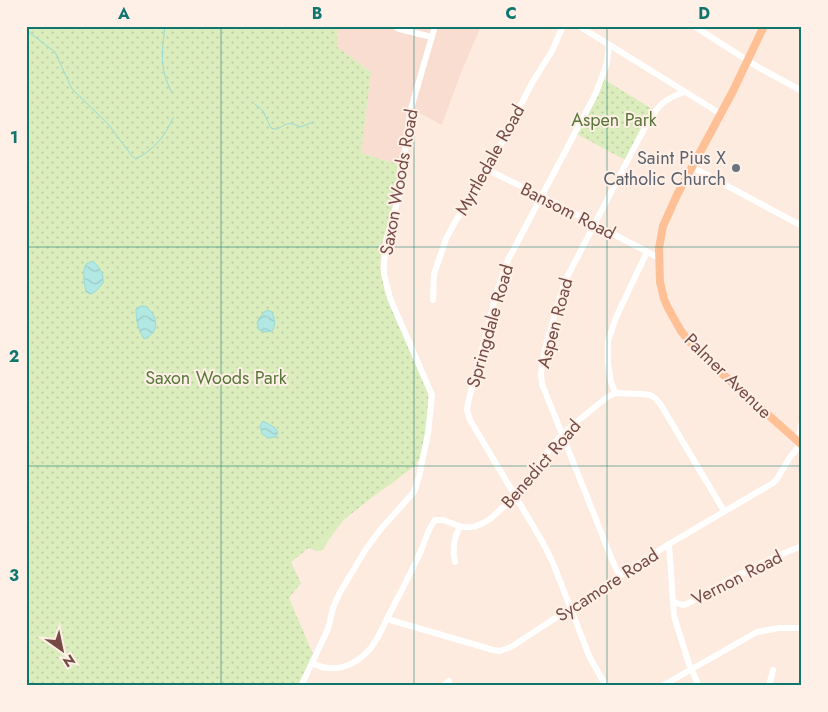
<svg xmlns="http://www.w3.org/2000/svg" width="828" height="712" font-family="Jost,sans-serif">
<defs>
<pattern id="forest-crowns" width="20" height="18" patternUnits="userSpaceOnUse" patternTransform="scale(1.25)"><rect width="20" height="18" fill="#dbecbd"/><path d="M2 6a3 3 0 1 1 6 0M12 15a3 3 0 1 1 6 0" fill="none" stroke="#bfcca4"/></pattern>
<pattern id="park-dots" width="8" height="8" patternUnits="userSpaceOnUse" patternTransform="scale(1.25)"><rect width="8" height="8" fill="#dbecbd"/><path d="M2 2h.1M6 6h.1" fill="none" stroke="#bfcca4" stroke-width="1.8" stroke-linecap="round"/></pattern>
<pattern id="water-waves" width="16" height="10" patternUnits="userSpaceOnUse" patternTransform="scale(1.25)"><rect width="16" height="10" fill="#b2e8e4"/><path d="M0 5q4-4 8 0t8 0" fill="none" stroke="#9dc8c5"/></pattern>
</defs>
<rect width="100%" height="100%" fill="#feebdf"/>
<path fill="#f8ddd0" d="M337,26H481L460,75L442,125L416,111L397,164L361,153L371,72L337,47Z"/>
<path fill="url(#forest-crowns)" d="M425,426L416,465L391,484L350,511L328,541L323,550C317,552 314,551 308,547Z"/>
<g fill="url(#park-dots)">
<path d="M26,26H337V47L371,72L361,153L397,164V192L382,244L380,267L385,292L422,379L428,392V419L420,459L291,562L301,583L289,598L313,654L299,686H26Z"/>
<path d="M602,78L655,111L627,161L575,133Z"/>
</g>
<g fill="url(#water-waves)" stroke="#98dbd6">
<path d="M93,261C100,268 104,273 103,283L96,291L91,294L86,292C84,282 82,273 86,264Z"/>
<path d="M141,306H145C158,315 161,332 144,339C138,329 136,321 136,309Z"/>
<path d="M267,310L272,312C275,319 276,325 272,331L265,332L259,330L257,322L263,313Z"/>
<path d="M263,421L274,427L278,432L276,437L268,438L262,434L260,426Z"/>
</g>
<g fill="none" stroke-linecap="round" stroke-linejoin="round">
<g stroke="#98dbd6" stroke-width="1">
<path d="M165,26C162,52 159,68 172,93"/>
<path d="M26,30L55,52L72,89L108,124L132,156L136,159C154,149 164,138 173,118"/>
<path d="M255,104L263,111L271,128C282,133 283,117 300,127L314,122"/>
</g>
<g stroke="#fff" stroke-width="6">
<path d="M394,26L399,29L432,37"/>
<path d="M579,26L721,114"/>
<path d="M694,26L756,66L802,91"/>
<path d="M692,167L802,226"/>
<path d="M488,170L541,196L659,258"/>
<path d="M433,300L434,274L446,239L455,222L488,170L532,83L552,51L563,26"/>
<path d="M615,393L611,382L608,363V341L617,315L647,252"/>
<path d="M669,544L674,616L689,664L699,686"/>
<path d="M455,562C452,549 454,537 460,526"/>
<path d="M620,576L613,562L542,384L541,375L542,365L547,341L565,281L644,129C657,108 659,101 684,92"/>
<path d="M673,602L683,605L687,604C724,582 762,561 802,546"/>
<path d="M387,619L493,650L500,651L511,647L669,544L773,483L777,479L790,457L801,444L799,437L802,420"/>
<path d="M312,663C333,674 354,667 370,649C379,638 385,622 392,609C402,590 412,570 421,551C425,540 428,529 435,520H443L462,527H474L483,523L490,519L520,492L554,443L574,424L606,398L615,393L642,394L650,395L655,398L661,405L724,511"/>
<path d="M301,686L328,629L333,608L339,594L366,549L380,530L414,492L419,477L428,433L432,395L390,298L384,274V264L386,241L400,192L410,112L435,26"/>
<path d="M443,686L449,681"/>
<path d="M606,686L590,658L553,563L542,541L470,420L467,410L468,403L497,291L508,260L596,93L607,63L609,45"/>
<path d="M662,686L757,632L779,628H802"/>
<path d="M769,686L773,670"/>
</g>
<path stroke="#ffc095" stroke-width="8" d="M764,26L733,91L677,195L663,226L659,248L660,282L664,299L668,308L681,331L689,341L709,362L802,445"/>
</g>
<path fill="none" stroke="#0f766e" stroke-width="1" stroke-opacity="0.55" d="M221,26V686M414,26V686M607,26V686M26,247H802M26,466H802"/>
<circle fill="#6b7280" stroke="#fff0e7" stroke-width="2" cx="736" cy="168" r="5"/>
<g text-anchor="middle" stroke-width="4" stroke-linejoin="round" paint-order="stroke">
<g font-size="18" fill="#59773a" stroke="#fff0e7">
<text x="614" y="126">Aspen Park</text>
<text x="216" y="384">Saxon Woods Park</text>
</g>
<g font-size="18" fill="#5b616d" stroke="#fff0e7" text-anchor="end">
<text x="726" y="164">Saint Pius X<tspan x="726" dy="21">Catholic Church</tspan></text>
</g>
<g font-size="18" fill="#764b45" stroke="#fff0e7">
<text transform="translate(490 160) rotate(-61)" y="6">Myrtledale Road</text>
<text transform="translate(399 182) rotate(-80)" y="6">Saxon Woods Road</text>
<text transform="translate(568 211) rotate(27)" y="6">Bansom Road</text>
<text transform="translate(555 323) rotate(-75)" y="6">Aspen Road</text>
<text transform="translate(490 326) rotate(-74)" y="6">Springdale Road</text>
<text transform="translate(728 376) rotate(44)" y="6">Palmer Avenue</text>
<text transform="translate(541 464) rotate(-49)" y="6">Benedict Road</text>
<text transform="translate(737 578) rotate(-27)" y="6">Vernon Road</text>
<text transform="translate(607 585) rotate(-33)" y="6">Sycamore Road</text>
</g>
</g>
<rect width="828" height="712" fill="none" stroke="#fff0e7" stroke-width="55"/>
<g transform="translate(62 650) rotate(147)" stroke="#fff0e7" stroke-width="4" paint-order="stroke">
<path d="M0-4L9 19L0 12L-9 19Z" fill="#764b45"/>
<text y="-8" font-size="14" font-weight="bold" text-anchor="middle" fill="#764b45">N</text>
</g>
<rect x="28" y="28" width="772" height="656" fill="none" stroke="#0f766e" stroke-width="2"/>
<g font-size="16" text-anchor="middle" font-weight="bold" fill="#0f766e">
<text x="124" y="19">A</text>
<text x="317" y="19">B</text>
<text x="511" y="19">C</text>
<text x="704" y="19">D</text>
<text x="14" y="143">1</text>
<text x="14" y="362">2</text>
<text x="14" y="581">3</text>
</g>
</svg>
